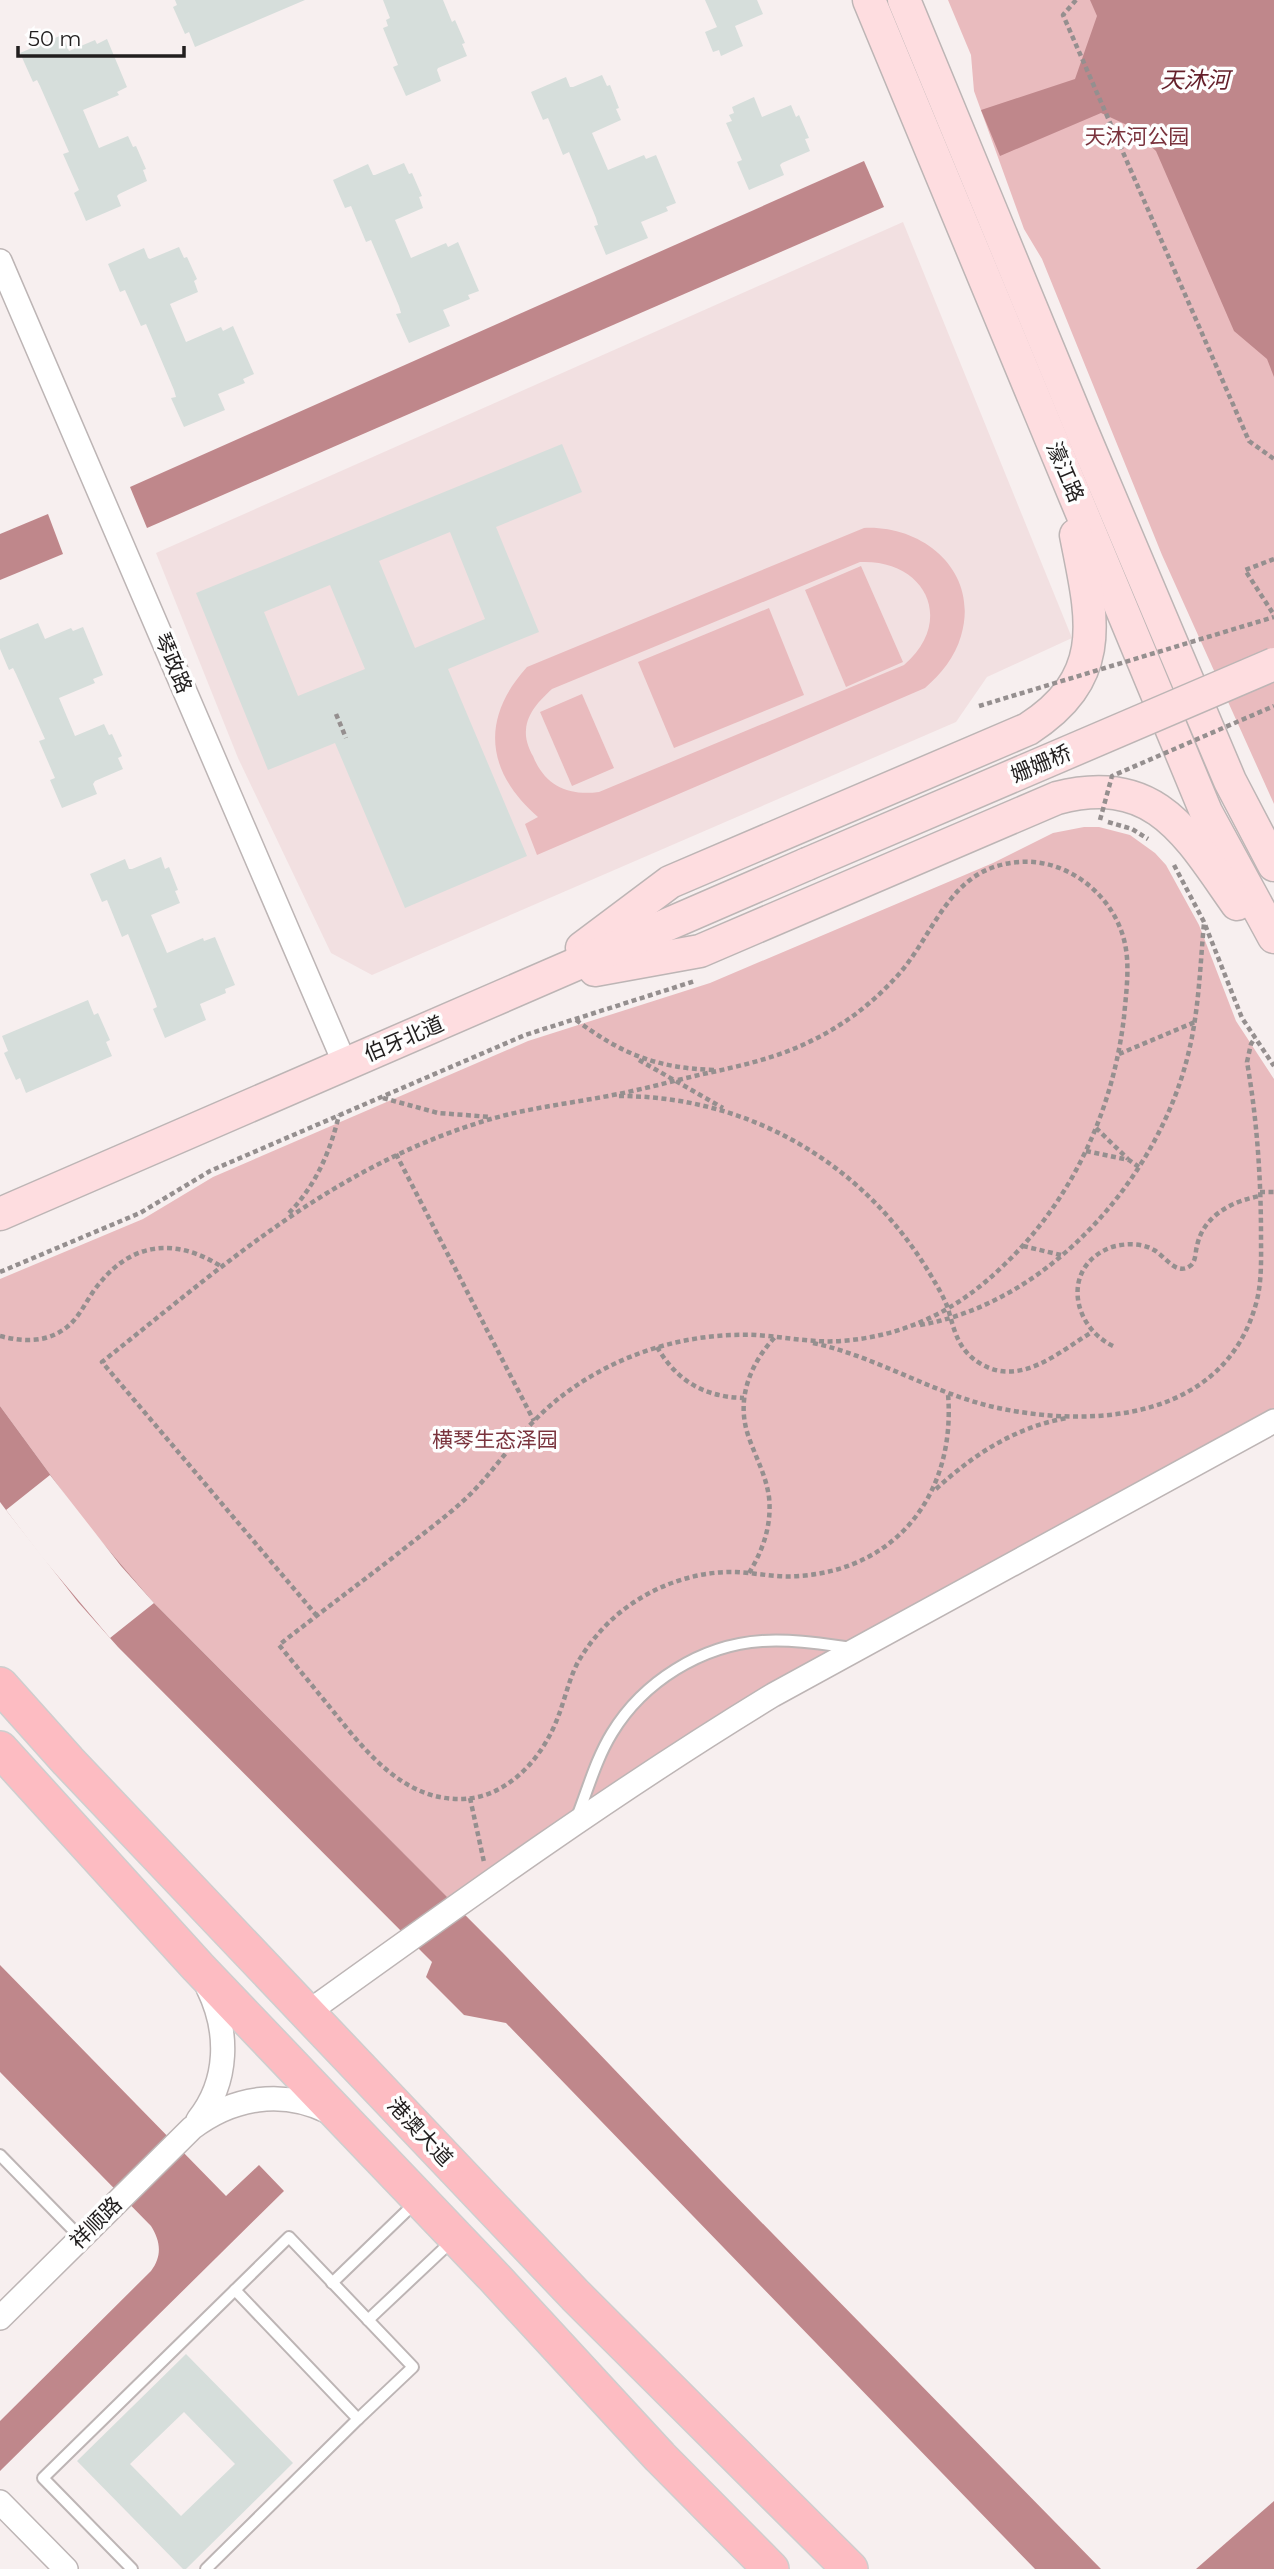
<svg xmlns="http://www.w3.org/2000/svg" width="1274" height="2569" font-family="Montserrat,'Noto Sans SC',sans-serif">
<rect width="100%" height="100%" fill="#f7efef"/>
<path fill="#f2e0e1" d="M903,222L1072,638L987,677L956,722L372,975L331,953L238,758L156,553Z"/>
<g fill="#e9bbbe" fill-rule="evenodd">
<path d="M948,0H1274V804L1162,555L1042,259L1024,229L974,91L971,55Z"/>
<path d="M864,528C924,525 980,572 961,636C955,657 941,674 925,688L537,855L525,824L538,817C486,772 480,719 527,667ZM860,562C925,559 956,620 904,665L599,792C568,796 545,786 533,756C529,749 525,739 526,730C527,713 540,700 552,689Z"/>
<path d="M861,566L903,662L846,687L805,590Z"/>
<path d="M769,608L804,695L674,748L638,662Z"/>
<path d="M582,694L614,768L572,786L540,712Z"/>
<path d="M1084,827H1099L1130,835L1155,853L1166,865L1199,925L1236,1021L1274,1079V1410L701,1727L501,1860L449,1899L154,1603L85,1522L0,1406V1279L143,1219L213,1177L528,1041L710,983L993,863L1053,833Z"/>
</g>
<g fill="#bf878b">
<path d="M1090,0H1274V377L1267,359L1234,331L1156,151L1127,125L1101,113L1000,156L981,110L1075,79L1097,16Z"/>
<path d="M864,161L884,207L147,528L130,487Z"/>
<path d="M48,514L63,554L0,580V534Z"/>
<path d="M0,1406L85,1522L154,1603L502,1952L721,2181L1101,2569H1035L506,2023L464,2015L426,1977L432,1962L118,1647L78,1602L6,1510L0,1502Z"/>
<path d="M0,1965L226,2196L259,2165L284,2191L0,2471V2421L151,2271C162,2256 161,2242 151,2226L0,2072Z"/>
<path d="M1274,2501V2569H1196Z"/>
</g>
<path fill="#f7efef" d="M50,1475L121,1566L154,1603L110,1638L41,1556L6,1510Z"/>
<g fill="#d6dedb" fill-rule="evenodd">
<path d="M175,0H305L195,47L189,32L185,34L173,7L177,5Z"/>
<path d="M383,0H443L452,22L455,20L465,43L462,44L467,56L438,68L437,70L441,81L406,96L393,67L398,65L383,28L388,26L386,20L390,18Z"/>
<path d="M705,0H757L763,14L735,26L743,46L721,56L719,50L713,52L705,32L717,27Z"/>
<path d="M62,35L69,51L95,40L97,44L107,39L127,87L117,92L119,95L83,110L99,148L128,136L133,147L136,146L146,169L143,170L147,181L119,194L117,196L121,206L86,221L74,193L79,190L63,154L69,152L40,86L37,80L33,82L20,53Z"/>
<path d="M602,75L607,86L610,85L619,108L616,109L621,120L592,133L608,170L644,155L646,159L656,155L676,203L666,207L668,211L641,222L648,238L606,255L594,226L598,225L596,218L569,152L563,155L548,118L543,120L531,92L566,77L570,87H573Z"/>
<path d="M754,97L762,117L791,105L796,117L799,115L809,138L805,139L810,151L782,163L780,165L784,175L749,190L737,162L742,160L726,123L732,121L729,115L734,113L732,107Z"/>
<path d="M404,163L409,174L412,173L422,196L419,197L423,208L395,220L411,258L446,243L448,247L458,242L479,291L468,295L470,299L443,310L450,326L409,343L396,314L401,313L399,306L371,240L366,242L351,206L345,208L333,180L368,164L373,175H375Z"/>
<path d="M179,247L184,258L187,257L197,279L194,281L198,292L170,304L186,342L221,327L223,331L233,326L254,374L243,379L245,383L218,394L225,410L184,427L171,398L176,397L174,390L146,324L141,326L125,290L120,292L108,264L144,248L148,258L150,259Z"/>
<path d="M562,444L582,492L496,527L539,632L448,669L527,856L405,908L335,743L268,770L196,593ZM450,532L485,619L415,648L379,561ZM330,585L365,669L298,696L264,612Z"/>
<path d="M38,623L45,639L71,628L73,631L83,627L103,675L93,679L95,683L59,698L75,736L104,724L109,735L112,734L122,756L118,758L123,769L95,781L93,784L97,794L62,808L50,780L55,778L39,741L45,739L16,674L13,668L9,670L0,649V639Z"/>
<path d="M161,857L165,869L169,867L178,890L175,891L180,903L151,915L167,953L203,938L204,941L215,937L235,985L225,989L226,993L200,1004L206,1020L165,1038L153,1009L157,1007L155,1001L128,934L122,937L107,900L102,902L90,874L125,859L129,869H132Z"/>
<path d="M88,1000L94,1015L98,1013L110,1040L106,1042L112,1056L26,1093L20,1078L16,1080L4,1053L8,1051L2,1036Z"/>
<path d="M186,2354L293,2463L186,2569H183L77,2461ZM184,2412L235,2464L181,2516L130,2464Z"/>
</g>
<g fill="none" stroke-linecap="round" stroke-linejoin="round">
<defs>
<g id="lane">
<path d="M577,1817C588,1789 596,1759 612,1733C643,1682 701,1645 762,1641C792,1639 823,1644 853,1648"/>
<path d="M0,2155L81,2238"/>
<path d="M289,2237L413,2367L358,2419L235,2290Z"/>
<path d="M332,2283L417,2201"/>
<path d="M368,2320L453,2240"/>
<path d="M132,2569L43,2478L235,2290"/>
<path d="M206,2569L358,2419"/>
</g>
<g id="street">
<path d="M0,261L345,1064"/>
<path d="M307,2013C460,1903 612,1793 773,1695L1274,1421"/>
<path d="M198,2120C229,2081 229,2031 208,1988"/>
<path d="M0,2318L192,2128C233,2097 282,2089 329,2112"/>
<path d="M0,2502L66,2569"/>
</g>
<g id="secondary">
<path d="M869,0L1206,812L1274,937"/>
<path d="M904,0L1082,431L1230,781L1274,865"/>
<path d="M582,948L670,882L1028,729C1110,676 1092,617 1076,535"/>
<path d="M595,970L700,951L1057,798C1156,772 1188,835 1237,904"/>
<path d="M0,1214L807,864"/>
</g>
<g id="primary">
<path d="M0,1685L68,1761L576,2296L850,2569"/>
<path d="M0,1749L198,1967L493,2276L660,2457L771,2569"/>
</g>
</defs>
<use href="#lane" stroke="#bdb5b5" stroke-width="14"/>
<use href="#street" stroke="#bdb5b5" stroke-width="26"/>
<use href="#secondary" stroke="#bdb5b5" stroke-width="35"/>
<use href="#primary" stroke="#cecece" stroke-width="38"/>
<g stroke="#958f8f" stroke-width="4.5" stroke-dasharray="5 3.5" stroke-linecap="butt">
<path d="M1076,0L1063,15L1249,441L1274,459"/>
<path d="M1274,559L1245,570L1274,615"/>
<path d="M336,714L346,738"/>
<path d="M1108,822L1132,829L1148,839"/>
<path d="M1174,865L1204,922L1242,1018L1274,1066"/>
<path d="M576,1020C622,1054 656,1068 714,1070"/>
<path d="M1119,1054L1195,1022"/>
<path d="M639,1060L723,1108"/>
<path d="M619,1096C751,1096 867,1165 933,1279C939,1289 946,1301 949,1312C955,1334 960,1352 981,1364C1021,1387 1059,1352 1092,1332"/>
<path d="M383,1098L438,1113L491,1117"/>
<path d="M1096,1128L1128,1159"/>
<path d="M1086,1151L1129,1160L1139,1167"/>
<path d="M396,1154L534,1421"/>
<path d="M1260,1192H1274"/>
<path d="M289,1213C316,1185 330,1152 339,1115"/>
<path d="M1023,1246L1061,1255"/>
<path d="M0,1272L140,1213L210,1171L525,1035L695,981"/>
<path d="M920,1325C1049,1303 1158,1178 1188,1055C1199,1011 1200,967 1204,923"/>
<path d="M0,1336C23,1342 47,1343 67,1327C81,1316 87,1298 99,1284C133,1241 177,1238 222,1267"/>
<path d="M813,1343C878,1357 933,1394 998,1408C1098,1429 1227,1418 1257,1300C1262,1279 1261,1257 1261,1236C1261,1178 1257,1119 1247,1062L1251,1044L1255,1038"/>
<path d="M1113,1346C1070,1325 1062,1265 1112,1247C1126,1243 1142,1243 1154,1250C1165,1256 1176,1276 1190,1266C1196,1262 1195,1253 1197,1246C1203,1216 1232,1201 1260,1196"/>
<path d="M657,1347C677,1381 704,1397 744,1398"/>
<path d="M936,1489C974,1454 1016,1427 1067,1418"/>
<path d="M749,1573C763,1550 772,1525 769,1497C766,1475 755,1456 748,1435C736,1399 750,1364 775,1337"/>
<path d="M317,1616L102,1362C223,1266 330,1169 481,1122C525,1108 568,1104 613,1095C645,1089 676,1080 708,1073C744,1065 780,1057 813,1040C846,1024 875,1001 899,974C937,930 950,867 1019,862C1068,858 1115,896 1125,944C1130,967 1126,994 1124,1017C1113,1111 1072,1200 1004,1265C958,1310 906,1336 841,1341C813,1343 785,1337 756,1335C707,1333 658,1343 614,1364C585,1378 557,1397 535,1420C509,1446 489,1478 462,1502C441,1521 417,1538 395,1556C356,1586 317,1615 279,1645C297,1667 315,1689 333,1711C366,1752 404,1801 463,1799C509,1797 543,1757 558,1717C565,1699 569,1679 578,1662C592,1638 612,1616 636,1601C665,1582 701,1571 736,1572C757,1573 778,1578 799,1576C900,1569 956,1490 948,1394"/>
<path d="M470,1798L484,1862"/>
</g>
<use href="#lane" stroke="#fff" stroke-width="10"/>
<use href="#street" stroke="#fff" stroke-width="23"/>
<use href="#secondary" stroke="#fedde0" stroke-width="32"/>
<use href="#primary" stroke="#fdbcc2" stroke-width="35"/>
<defs>
<path id="secondary-bridge" d="M807,864L1274,664"/>
</defs>
<use href="#secondary-bridge" stroke="#bdb5b5" stroke-width="35" stroke-linecap="butt"/>
<g stroke="#958f8f" stroke-width="4.5" stroke-dasharray="5 3.5" stroke-linecap="butt">
<path d="M979,706L1274,617"/>
<path d="M1100,820L1112,776L1274,706"/>
</g>
<use href="#secondary-bridge" stroke="#fedde0" stroke-width="32"/>
</g>
<g text-anchor="middle" stroke-width="7" stroke-linejoin="round" paint-order="stroke">
<g font-size="21" fill="#7a333d" stroke="#fefefe">
<text x="1137" y="144">天沐河公园</text>
<text x="495" y="1447">横琴生态泽园</text>
</g>
<g font-size="21" fill="#211e1e" stroke="#fefefe">
<text transform="translate(1065 472) rotate(67)" y="7">濠江路</text>
<text transform="translate(173 663) rotate(67)" y="7">琴政路</text>
<text transform="translate(1041 764) rotate(-23)" y="7">姗姗桥</text>
<text transform="translate(404 1039) rotate(-23)" y="7">伯牙北道</text>
<text transform="translate(420 2132) rotate(47)" y="7">港澳大道</text>
<text transform="translate(96 2223) rotate(-45)" y="7">祥顺路</text>
</g>
<g font-size="23" font-style="italic" fill="#65202b" stroke="#fefefe">
<text x="1195" y="88">天沐河</text>
</g>
</g>
<path d="M18 46v10h166v-10" fill="none" stroke="#211e1e" stroke-width="3.5"/>
<text x="28" y="46" font-size="21" fill="#211e1e" stroke="#fefefe" stroke-width="5" paint-order="stroke">50 m</text>
</svg>
